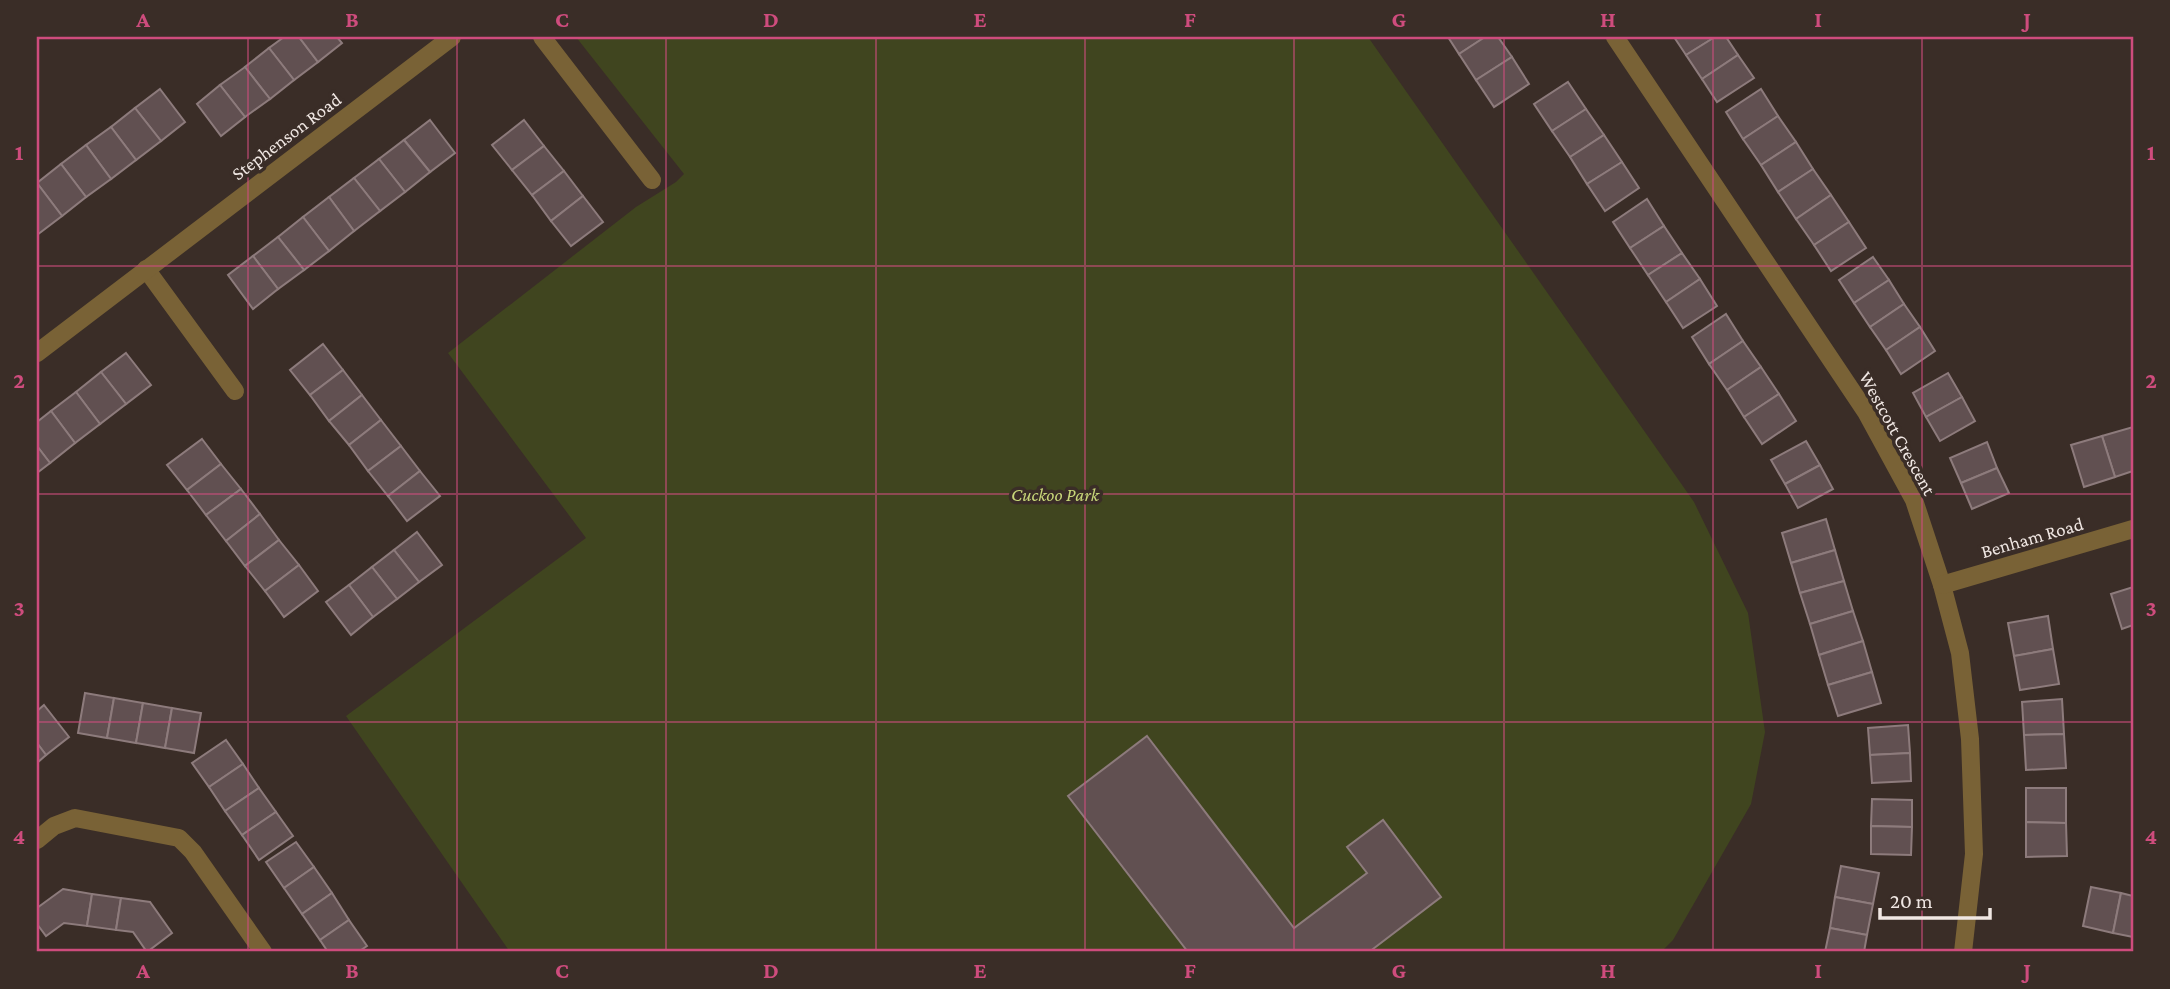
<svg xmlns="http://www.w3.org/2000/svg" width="2170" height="989" font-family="'Crimson Pro',serif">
<rect width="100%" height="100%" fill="#3a2d27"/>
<path fill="#40451f" d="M576,37H1368L1694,502L1748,613L1765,732L1751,804L1673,940L1661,952H510L346,716L586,538L448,353L636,207L676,182L684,174Z"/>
<g fill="#615051" stroke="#8d7b7c" stroke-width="2">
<path d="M284,37H299L318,62L294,80L269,48Z"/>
<path d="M299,37H337L342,43L318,62Z"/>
<path d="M1448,37H1485L1459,54Z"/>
<path d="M1485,37H1498L1512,57L1476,80L1459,54Z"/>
<path d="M1674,37H1715L1686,55Z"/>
<path d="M1715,37H1726L1738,55L1702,79L1686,55Z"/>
<path d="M269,48L294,80L270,99L245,67Z"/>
<path d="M1738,55L1754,78L1717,102L1702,79Z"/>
<path d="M1512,57L1529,84L1494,107L1476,80Z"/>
<path d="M245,67L270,99L245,117L220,85Z"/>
<path d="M1568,82L1586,109L1552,131L1534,104Z"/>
<path d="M220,85L245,117L221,136L197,104Z"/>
<path d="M160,89L185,122L161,141L135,108Z"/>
<path d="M1761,89L1778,116L1743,139L1726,112Z"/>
<path d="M135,108L161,141L136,160L111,127Z"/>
<path d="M1586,109L1604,135L1570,157L1552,131Z"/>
<path d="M1778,116L1796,142L1761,165L1743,139Z"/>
<path d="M430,120L455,153L430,172L404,140Z"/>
<path d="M524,120L544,146L512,170L492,145Z"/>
<path d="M111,127L136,160L111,179L86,145Z"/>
<path d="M1604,135L1622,162L1587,184L1570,157Z"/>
<path d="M404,140L430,172L405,192L379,159Z"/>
<path d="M1796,142L1813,169L1778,192L1761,165Z"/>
<path d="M86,145L111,179L86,197L61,164Z"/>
<path d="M544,146L564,171L532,195L512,170Z"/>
<path d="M379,159L405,192L380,211L354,178Z"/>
<path d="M1622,162L1639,188L1605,211L1587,184Z"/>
<path d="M61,164L86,197L62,216L37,183Z"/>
<path d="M1813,169L1831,195L1796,219L1778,192Z"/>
<path d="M564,171L583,196L551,221L532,195Z"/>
<path d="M354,178L380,211L354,231L329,197Z"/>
<path d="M37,183L62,216L37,235Z"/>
<path d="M1831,195L1849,222L1814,245L1796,219Z"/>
<path d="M583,196L603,222L571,246L551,221Z"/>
<path d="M329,197L354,231L329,251L303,217Z"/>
<path d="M1647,199L1664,226L1630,248L1613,222Z"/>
<path d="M303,217L329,251L304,270L278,237Z"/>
<path d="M1849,222L1866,248L1831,271L1814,245Z"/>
<path d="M1664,226L1682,253L1648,275L1630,248Z"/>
<path d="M278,237L304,270L278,289L253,256Z"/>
<path d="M1682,253L1700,279L1666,302L1648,275Z"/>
<path d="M253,256L278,289L253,309L228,275Z"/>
<path d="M1873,257L1889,280L1854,303L1839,280Z"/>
<path d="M1700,279L1717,306L1683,328L1666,302Z"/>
<path d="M1889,280L1904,304L1870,327L1854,303Z"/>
<path d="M1904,304L1920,327L1886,350L1870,327Z"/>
<path d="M1726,314L1743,341L1709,364L1692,337Z"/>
<path d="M1920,327L1935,351L1901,374L1886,350Z"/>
<path d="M1743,341L1761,367L1727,390L1709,364Z"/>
<path d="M323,344L343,370L310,395L290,370Z"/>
<path d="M126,353L151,385L126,404L101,372Z"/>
<path d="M1761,367L1779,394L1744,417L1727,390Z"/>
<path d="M343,370L362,395L329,421L310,395Z"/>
<path d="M101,372L126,404L100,424L76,392Z"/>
<path d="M1948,373L1962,397L1926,417L1913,393Z"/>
<path d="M76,392L100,424L75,443L51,411Z"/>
<path d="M1779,394L1796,421L1762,444L1744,417Z"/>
<path d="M362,395L381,420L349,445L329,421Z"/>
<path d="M1962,397L1975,421L1940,441L1926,417Z"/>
<path d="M51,411L75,443L50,463L37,446V422Z"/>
<path d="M381,420L401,446L368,471L349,445Z"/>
<path d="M2133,427V471L2115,477L2102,436Z"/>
<path d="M2102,436L2115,477L2084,487L2071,445Z"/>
<path d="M202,439L221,464L187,490L167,465Z"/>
<path d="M1806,441L1820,465L1785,484L1771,460Z"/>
<path d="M1987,442L1997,468L1961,483L1950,458Z"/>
<path d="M37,446L50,463L37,473Z"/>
<path d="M401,446L420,471L388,496L368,471Z"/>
<path d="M221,464L241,489L206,515L187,490Z"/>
<path d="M1820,465L1833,489L1798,508L1785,484Z"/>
<path d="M1997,468L2009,493L1972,509L1961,483Z"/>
<path d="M420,471L440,496L407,521L388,496Z"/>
<path d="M241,489L260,514L226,541L206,515Z"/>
<path d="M260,514L279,540L245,566L226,541Z"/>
<path d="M1826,519L1835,550L1791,563L1782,533Z"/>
<path d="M417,532L442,565L419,582L394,550Z"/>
<path d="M279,540L299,565L265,591L245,566Z"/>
<path d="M394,550L419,582L397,599L372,567Z"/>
<path d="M1835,550L1844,581L1800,593L1791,563Z"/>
<path d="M299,565L318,591L284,617L265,591Z"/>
<path d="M372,567L397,599L373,617L349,585Z"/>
<path d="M1844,581L1853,611L1810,624L1800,593Z"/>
<path d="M349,585L373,617L351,635L326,602Z"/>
<path d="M2133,587V625L2122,629L2111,594Z"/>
<path d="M1853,611L1863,641L1819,655L1810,624Z"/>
<path d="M2048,616L2053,649L2014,656L2008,623Z"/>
<path d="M1863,641L1872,672L1828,685L1819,655Z"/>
<path d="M2053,649L2059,684L2020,690L2014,656Z"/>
<path d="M1872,672L1881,703L1838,716L1828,685Z"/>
<path d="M85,693L114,698L107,738L78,733Z"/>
<path d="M114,698L143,703L136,743L107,738Z"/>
<path d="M2062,699L2064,734L2024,735L2022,702Z"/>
<path d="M143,703L172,708L165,748L136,743Z"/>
<path d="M44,705L69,737L46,755L37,743V711Z"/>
<path d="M172,708L201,713L194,753L165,748Z"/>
<path d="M1908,725L1910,753L1870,755L1868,728Z"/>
<path d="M2064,734L2066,768L2026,770L2024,735Z"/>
<path d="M1147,736L1294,928L1367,873L1347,847L1383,820L1441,897L1369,952H1188L1068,796Z"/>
<path d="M226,740L243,764L209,787L192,763Z"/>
<path d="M37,743L46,755L37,763Z"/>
<path d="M1910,753L1911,781L1872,783L1870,755Z"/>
<path d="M243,764L259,788L225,811L209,787Z"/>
<path d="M259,788L276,812L242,835L225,811Z"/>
<path d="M2026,788H2066V823L2026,822Z"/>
<path d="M1872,799L1912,800V827L1871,826Z"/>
<path d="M276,812L293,836L259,860L242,835Z"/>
<path d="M2026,822L2066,823L2067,856L2026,857Z"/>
<path d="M1871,826L1912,827L1911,855L1871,854Z"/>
<path d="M296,842L314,867L284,888L266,862Z"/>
<path d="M1841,866L1879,873L1873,904L1835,897Z"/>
<path d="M314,867L332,893L302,914L284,888Z"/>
<path d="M2091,887L2121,893L2113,933L2083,926Z"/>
<path d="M63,889L92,894L87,926L64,923L46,936L37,924V908Z"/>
<path d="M332,893L349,920L320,940L302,914Z"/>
<path d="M2121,893L2133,896V937L2113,933Z"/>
<path d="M92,894L121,898L116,930L87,926Z"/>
<path d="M1835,897L1873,904L1867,935L1830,928Z"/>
<path d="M121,898L150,902L172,933L147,952L133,932L116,930Z"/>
<path d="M349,920L367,946L358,952H328L320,940Z"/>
<path d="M1830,928L1867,935L1864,952H1825Z"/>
</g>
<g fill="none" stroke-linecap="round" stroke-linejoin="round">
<g stroke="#796236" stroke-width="18">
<path d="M542,37L652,180"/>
<path d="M1615,37L1866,412L1914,500L1942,585L1960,653L1970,739L1974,854L1963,952"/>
<path d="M146,269L235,391"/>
<path d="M37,353L452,37"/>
<path d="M1942,585L2133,529"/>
<path d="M37,840L54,826L75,818L179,838L193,852L263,952"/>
</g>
</g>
<path fill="none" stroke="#ce4c7d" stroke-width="2" stroke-opacity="0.55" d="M248,37V952M457,37V952M666,37V952M876,37V952M1085,37V952M1294,37V952M1504,37V952M1713,37V952M1922,37V952M37,266H2133M37,494H2133M37,722H2133"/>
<g text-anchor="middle" stroke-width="7" stroke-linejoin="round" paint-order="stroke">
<g font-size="19" fill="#f0e7e3" stroke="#3a2d27">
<text transform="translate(286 136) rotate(-37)" y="7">Stephenson Road</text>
<text transform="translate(1898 433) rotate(61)" y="7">Westcott Crescent</text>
<text transform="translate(2032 537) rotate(-16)" y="7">Benham Road</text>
</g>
<g font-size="19" font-style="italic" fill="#c8d779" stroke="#3a2d27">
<text x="1055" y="501">Cuckoo Park</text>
</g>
</g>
<rect width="2170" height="989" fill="none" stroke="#3a2d27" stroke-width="77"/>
<path d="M1880 908v10h110v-10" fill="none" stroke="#f0e7e3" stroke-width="3.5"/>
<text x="1890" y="908" font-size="21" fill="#f0e7e3" stroke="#3a2d27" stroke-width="5" paint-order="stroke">20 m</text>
<rect x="38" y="38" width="2094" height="912" fill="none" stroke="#ce4c7d" stroke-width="2.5"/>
<g font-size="23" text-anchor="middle" font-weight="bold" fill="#ce4c7d">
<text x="143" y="27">A</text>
<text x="352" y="27">B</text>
<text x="562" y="27">C</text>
<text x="771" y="27">D</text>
<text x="980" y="27">E</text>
<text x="1190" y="27">F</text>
<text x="1399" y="27">G</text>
<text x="1608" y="27">H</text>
<text x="1818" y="27">I</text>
<text x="2027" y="27">J</text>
<text x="19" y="160">1</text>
<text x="2151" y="160">1</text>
<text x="19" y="388">2</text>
<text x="2151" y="388">2</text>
<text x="19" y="616">3</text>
<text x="2151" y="616">3</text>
<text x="19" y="844">4</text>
<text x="2151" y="844">4</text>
<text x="143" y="978">A</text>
<text x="352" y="978">B</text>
<text x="562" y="978">C</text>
<text x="771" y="978">D</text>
<text x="980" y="978">E</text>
<text x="1190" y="978">F</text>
<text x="1399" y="978">G</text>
<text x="1608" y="978">H</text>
<text x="1818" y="978">I</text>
<text x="2027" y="978">J</text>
</g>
</svg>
